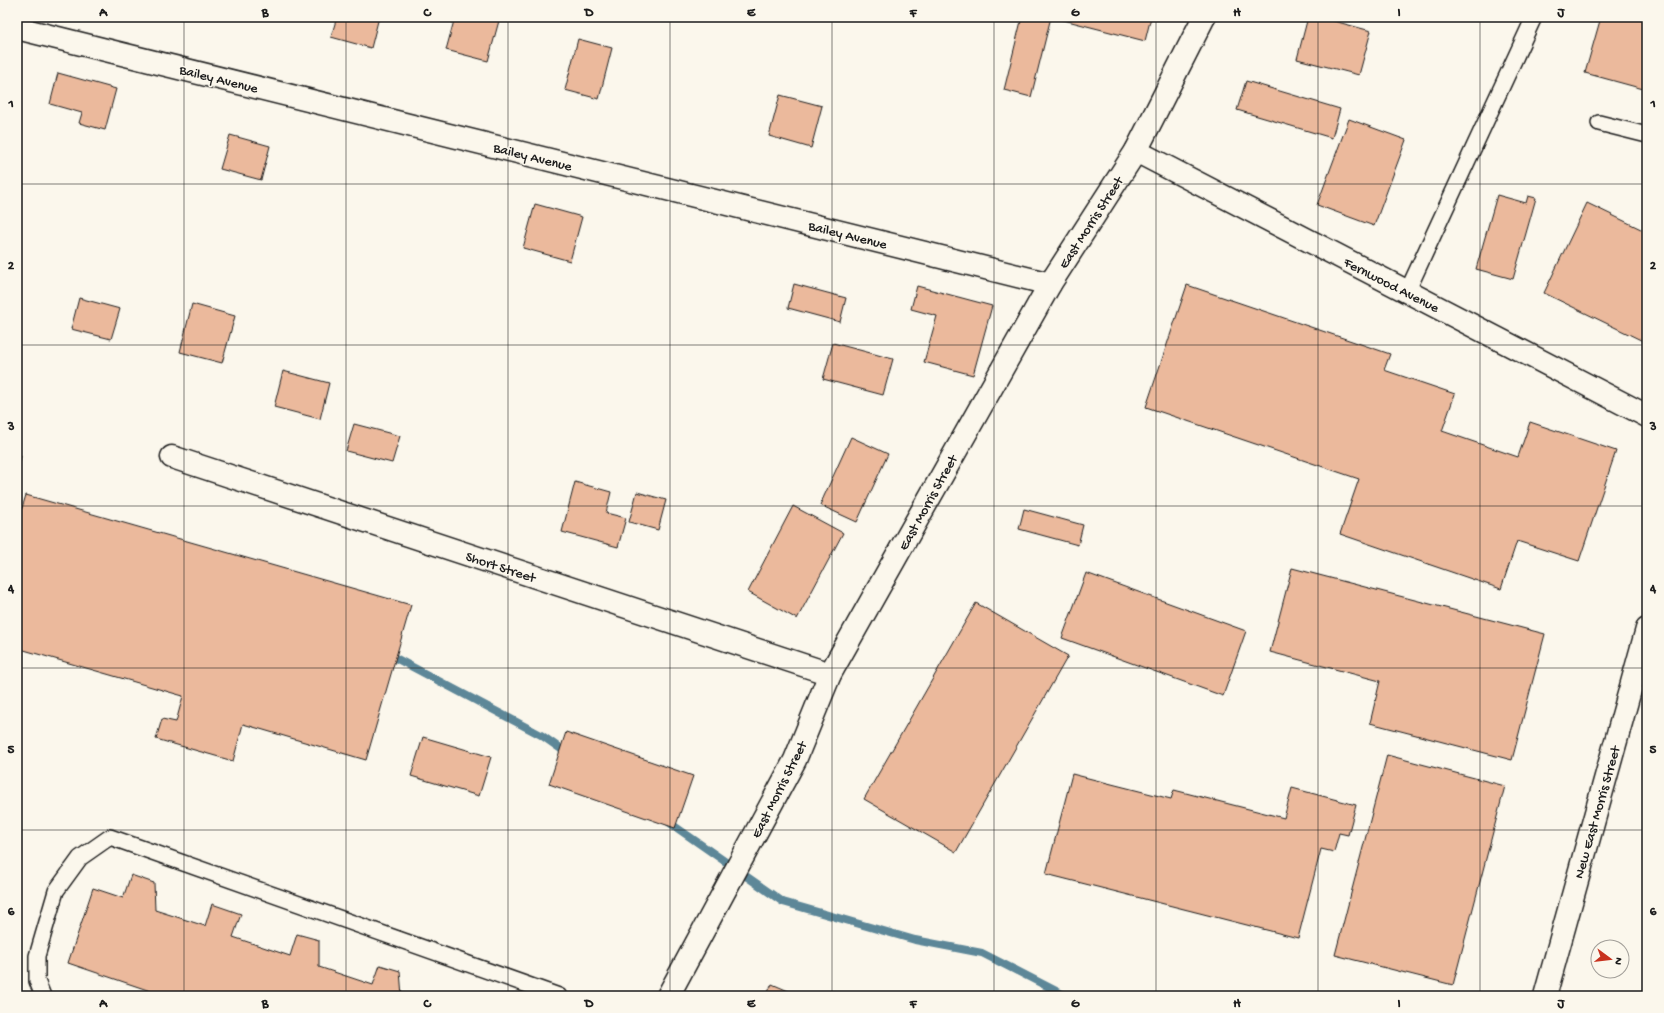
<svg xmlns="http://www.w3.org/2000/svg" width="1664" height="1013" font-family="'Gochi Hand',sans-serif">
<rect width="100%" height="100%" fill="#fbf7ec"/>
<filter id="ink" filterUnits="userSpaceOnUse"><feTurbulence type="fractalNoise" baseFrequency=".025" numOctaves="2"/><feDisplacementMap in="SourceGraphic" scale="8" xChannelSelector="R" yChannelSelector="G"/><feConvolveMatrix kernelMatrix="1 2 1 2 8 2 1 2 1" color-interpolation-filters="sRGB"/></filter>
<g filter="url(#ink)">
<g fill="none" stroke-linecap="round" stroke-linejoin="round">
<g stroke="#5d8798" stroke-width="8">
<path d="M386,653L541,735L568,754"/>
<path d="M667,821L783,902L915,940L982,953L1066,996"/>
</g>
</g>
<g fill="#ebb99c" stroke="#1c1c1c">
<path d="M337,17H379L371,48L331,37Z"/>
<path d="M455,17H500L488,61L446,50Z"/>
<path d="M1022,17H1051L1031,97L1004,90Z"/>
<path d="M1052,17H1151L1145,41Z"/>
<path d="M1308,17H1319L1371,31L1359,75L1297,59Z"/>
<path d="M1601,17H1647V90L1585,73Z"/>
<path d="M578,39L612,48L599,99L565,90Z"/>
<path d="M58,73L116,89L105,130L79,123L82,113L50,104Z"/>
<path d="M1246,81L1340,109L1332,138L1237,110Z"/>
<path d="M780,95L822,106L811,148L769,136Z"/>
<path d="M1349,119L1406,140L1374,226L1317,205Z"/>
<path d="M230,135L270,146L261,180L220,169Z"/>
<path d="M1497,195L1526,203L1528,196L1536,198L1513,279L1476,269Z"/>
<path d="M1587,203L1647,232V253L1643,262L1647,264V343L1544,293Z"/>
<path d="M535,204L582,217L570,261L523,248Z"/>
<path d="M794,284L846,298L840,322L788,308Z"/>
<path d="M1187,285L1390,354L1384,370L1455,394L1442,431L1518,457L1530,422L1616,451L1579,561L1517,541L1501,589L1340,534L1359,479L1146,407Z"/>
<path d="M917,286L992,306L973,375L924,362L937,316L911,309Z"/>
<path d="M79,298L120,309L111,339L71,329Z"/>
<path d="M192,304L235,316L222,363L180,352Z"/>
<path d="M833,343L893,359L883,395L823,379Z"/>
<path d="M283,371L329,383L320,419L274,407Z"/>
<path d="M354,424L400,436L392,463L346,451Z"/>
<path d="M851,437L888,454L857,522L820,505Z"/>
<path d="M17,455L21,456L17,474Z"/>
<path d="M575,482L611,492L606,513L626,518L618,547L562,532Z"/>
<path d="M637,492L666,500L658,530L629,522Z"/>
<path d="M26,495L411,605L366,760L243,724L233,761L156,739L162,719L176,722L183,696L17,648V524Z"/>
<path d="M793,506L843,533L797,619L748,592Z"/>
<path d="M1024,509L1083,525L1078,545L1019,529Z"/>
<path d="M1292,568L1545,634L1512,760L1370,723L1380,681L1270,652Z"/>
<path d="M1086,573L1246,631L1223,696L1062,638Z"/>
<path d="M976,603L1068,656L956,852L864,799Z"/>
<path d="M566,732L693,776L675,828L549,784Z"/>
<path d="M423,737L491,757L479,796L411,776Z"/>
<path d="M1387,755L1505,786L1453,985L1335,955Z"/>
<path d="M1072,774L1171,799L1174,790L1284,818L1292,788L1356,805L1348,835L1339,833L1334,852L1321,849L1298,938L1046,874Z"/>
<path d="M131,875L154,883L155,910L205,926L212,904L241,914L233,937L290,956L297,934L319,940V967L373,985L380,965L400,971L402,996H165L68,963L93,888L123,898Z"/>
<path d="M772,984L800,996H766Z"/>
<path d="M463,992L475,996H461Z"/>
</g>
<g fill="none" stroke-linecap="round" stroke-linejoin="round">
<defs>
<g id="lane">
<path d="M1599,123L1647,135"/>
<path d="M1407,292L1534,17"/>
<path d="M43,996L37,981V956L56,891L80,858L110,837L559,996"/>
</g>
<g id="street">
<path d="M17,28L1050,284"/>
<path d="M1136,151L1647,416"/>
<path d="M172,457L830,674"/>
<path d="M1545,996L1647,629"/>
</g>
<path id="secondary" d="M668,996L795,760L830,674L1050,284L1136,151L1204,17"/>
</defs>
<use href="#lane" stroke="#1c1c1c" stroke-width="18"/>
<use href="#street" stroke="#1c1c1c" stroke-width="25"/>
<use href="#secondary" stroke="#1c1c1c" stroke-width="25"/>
<use href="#lane" stroke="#fbf7ec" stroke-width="15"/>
<use href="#street" stroke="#fbf7ec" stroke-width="22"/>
<use href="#secondary" stroke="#fbf7ec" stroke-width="22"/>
</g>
</g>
<path fill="none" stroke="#1c1c1c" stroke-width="1" stroke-opacity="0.55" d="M184,17V996M346,17V996M508,17V996M670,17V996M832,17V996M994,17V996M1156,17V996M1318,17V996M1480,17V996M17,184H1647M17,345H1647M17,506H1647M17,668H1647M17,830H1647"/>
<g text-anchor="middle" stroke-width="3" stroke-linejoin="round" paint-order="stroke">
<g font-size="14" fill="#1c1c1c" stroke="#fbf7ec">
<text transform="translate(219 78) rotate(14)" y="5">Bailey Avenue</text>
<text transform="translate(533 156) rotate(14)" y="5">Bailey Avenue</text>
<text transform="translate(1090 222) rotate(-57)" y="5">East Morris Street</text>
<text transform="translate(848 234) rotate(14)" y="5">Bailey Avenue</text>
<text transform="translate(1392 284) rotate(27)" y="5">Fernwood Avenue</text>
<text transform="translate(927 502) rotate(-61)" y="5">East Morris Street</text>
<text transform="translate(501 566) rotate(18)" y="5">Short Street</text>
<text transform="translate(778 789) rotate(-63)" y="5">East Morris Street</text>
<text transform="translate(1596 812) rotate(-74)" y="5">New East Morris Street</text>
</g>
</g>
<rect width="1664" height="1013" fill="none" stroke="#fbf7ec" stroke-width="44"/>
<g transform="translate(1610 959) rotate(105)"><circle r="19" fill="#fbf7ec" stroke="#a29f99"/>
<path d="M0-3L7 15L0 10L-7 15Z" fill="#c8321e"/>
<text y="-6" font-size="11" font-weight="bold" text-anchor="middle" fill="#1c1c1c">N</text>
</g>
<rect x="22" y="22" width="1620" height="969" fill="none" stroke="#1c1c1c" stroke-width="1.5"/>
<g font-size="13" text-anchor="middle" font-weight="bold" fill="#1c1c1c">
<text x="103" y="16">A</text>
<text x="265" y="16">B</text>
<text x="427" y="16">C</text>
<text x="589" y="16">D</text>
<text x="751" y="16">E</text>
<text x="913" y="16">F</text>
<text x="1075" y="16">G</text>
<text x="1237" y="16">H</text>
<text x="1399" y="16">I</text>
<text x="1561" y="16">J</text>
<text x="11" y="107">1</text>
<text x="1653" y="107">1</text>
<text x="11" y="269">2</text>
<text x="1653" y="269">2</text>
<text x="11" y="430">3</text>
<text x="1653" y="430">3</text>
<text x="11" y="592">4</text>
<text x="1653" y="592">4</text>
<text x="11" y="753">5</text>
<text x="1653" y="753">5</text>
<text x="11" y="915">6</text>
<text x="1653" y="915">6</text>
<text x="103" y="1007">A</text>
<text x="265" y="1007">B</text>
<text x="427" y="1007">C</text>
<text x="589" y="1007">D</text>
<text x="751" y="1007">E</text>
<text x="913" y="1007">F</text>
<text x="1075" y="1007">G</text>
<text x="1237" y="1007">H</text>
<text x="1399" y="1007">I</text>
<text x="1561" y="1007">J</text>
</g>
</svg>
